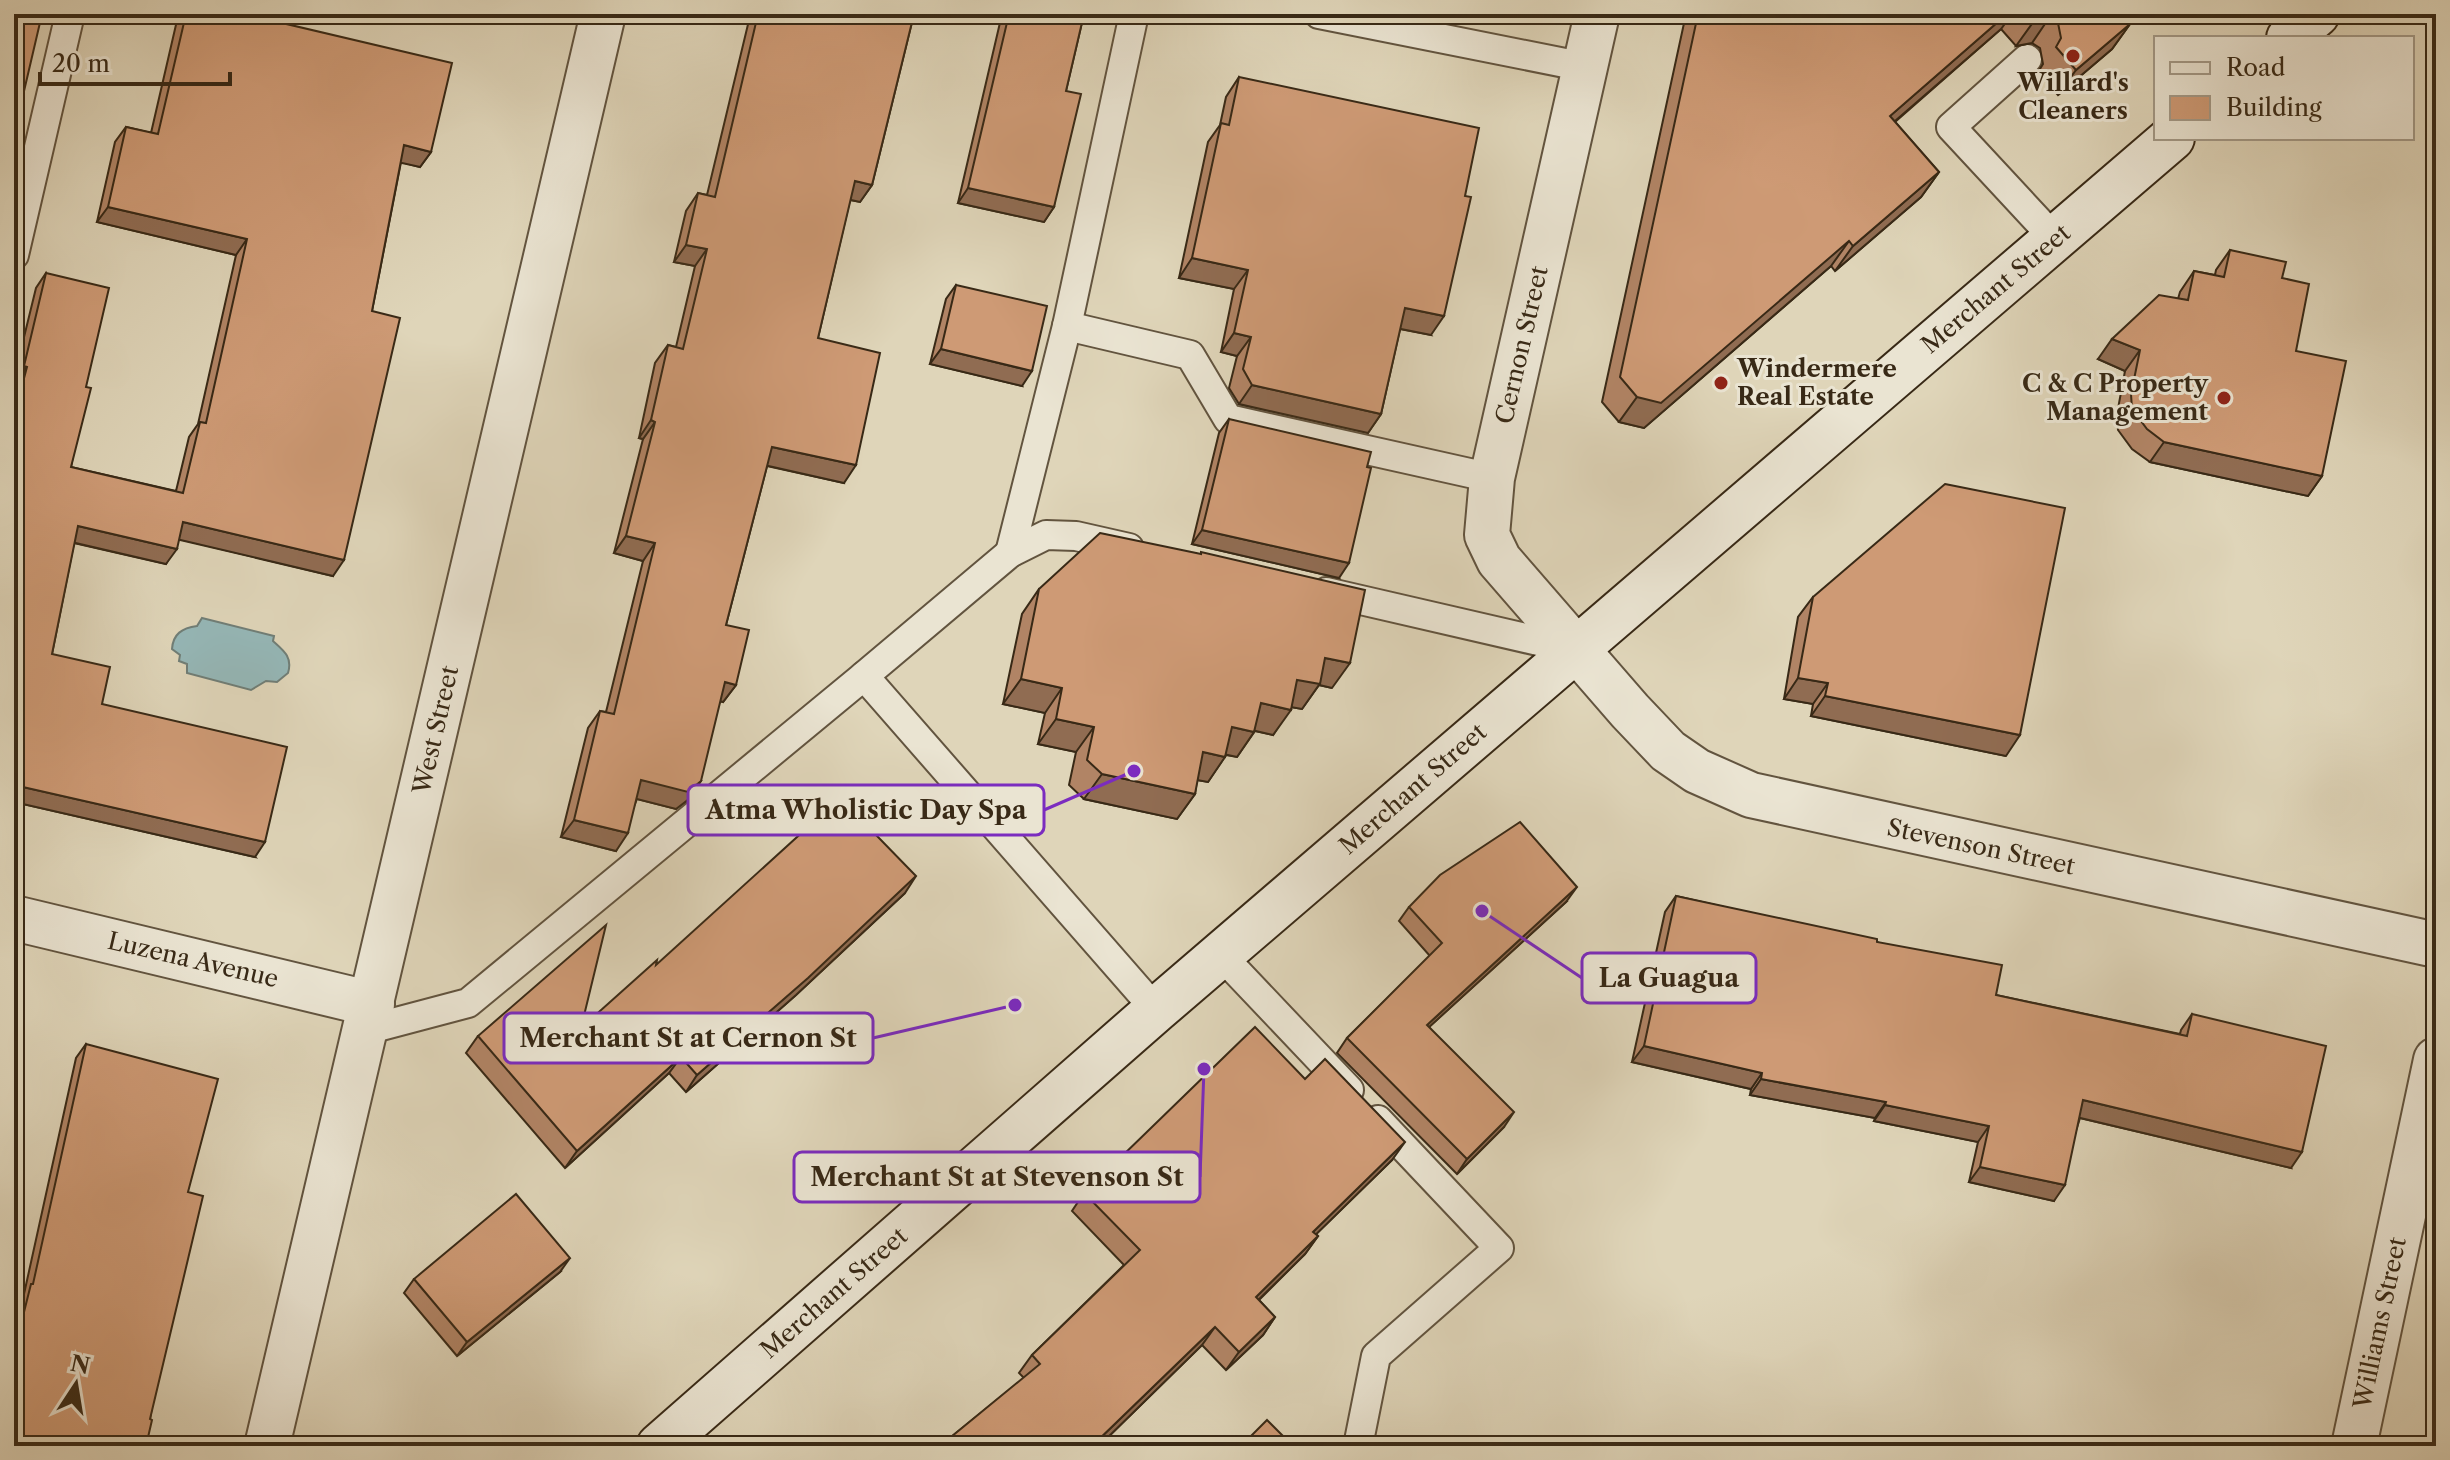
<svg xmlns="http://www.w3.org/2000/svg" width="2450" height="1460" font-family="'Libre Caslon Text',serif">
<rect width="100%" height="100%" fill="#dfd5b9"/>
<filter id="stains"><feTurbulence type="fractalNoise" baseFrequency=".0025" numOctaves="4"/><feColorMatrix values="0 0 0 0 .2 0 0 0 0 .09 0 0 0 0 .02 0 0 0 .5 -.17"/></filter>
<radialGradient id="worn" r=".72"><stop offset=".6" stop-color="#630" stop-opacity="0"/><stop offset="1" stop-color="#630" stop-opacity=".3"/></radialGradient>
<path fill="#95b7b7" stroke="#707e77" stroke-width="2" d="M202,618L274,636L273,641C283,650 293,657 288,673L277,682L266,681L251,690L187,673V664L179,661L180,655L172,649C173,634 182,628 197,626Z"/>
<g fill="none" stroke-linecap="round" stroke-linejoin="round">
<defs>
<g id="service">
<path d="M1134,14L1067,326L1190,355L1228,419L1492,478"/>
<path d="M1319,14L1585,67"/>
<path d="M2027,59L1951,127L2055,239"/>
<path d="M14,255L70,14"/>
<path d="M1010,553L1067,326"/>
<path d="M1326,592L1577,650"/>
<path d="M864,676L1010,553L1046,535L1076,536L1129,548"/>
<path d="M1220,954L1349,1090"/>
<path d="M366,1030L468,1003L864,676L1156,1010"/>
<path d="M1358,1446L1376,1356L1499,1248L1378,1120"/>
</g>
<g id="minor">
<path d="M1597,14L1492,478L1487,535L1499,560L1630,711L1668,751L1697,771L1751,795L2436,945"/>
<path d="M14,918L372,1004"/>
<path d="M267,1446L603,14"/>
<path d="M2354,1446L2436,1060"/>
</g>
<g id="secondary">
<path d="M2289,38L2317,14"/>
<path d="M659,1446L1156,1010L2172,138"/>
</g>
</defs>
<use href="#service" stroke="#62543f" stroke-width="32"/>
<use href="#minor" stroke="#62543f" stroke-width="48"/>
<use href="#secondary" stroke="#382916" stroke-width="48"/>
<use href="#service" stroke="#eae4d2" stroke-width="28"/>
<use href="#minor" stroke="#eae4d2" stroke-width="44"/>
<use href="#secondary" stroke="#eae4d2" stroke-width="44"/>
</g>
<g fill="#b18465" stroke="#382916" stroke-width="2">
<path d="M180,14H244L431,152L420,167L401,162L372,311L333,576L179,539L166,564L74,543L52,654L255,857L14,802V389L16,382H14V378L36,288L46,273L86,387L71,467L176,491L189,437L198,424L236,255L97,222L115,142L126,127L151,133L178,16Z"/>
<path d="M746,14H914L872,185L860,202L850,200L818,338L844,483L767,466L726,625L736,685L723,702L720,701L689,799L676,809L637,799L616,851L561,837L588,728L600,711L606,712L643,561L614,553L643,439L639,438L655,363L668,345L676,347L695,266L674,262L686,211L698,193L707,195L750,16L746,15Z"/>
<path d="M1002,14H1084L1066,91L1054,207L1044,222L958,203Z"/>
<path d="M1686,14H2121L2130,24L2112,49L2058,95L2038,72L2043,64L2040,48L2032,43L2016,46L2001,29L1895,122L1939,172L1921,197L1835,271L1831,266L1644,428L1619,422L1602,402Z"/>
<path d="M1239,77L1431,335L1400,329L1381,414L1368,433L1239,404L1229,388L1237,356L1221,352L1234,289L1179,278L1208,142L1220,125L1226,97Z"/>
<path d="M2436,106V133L2429,131Z"/>
<path d="M2230,250L2282,278L2296,351L2322,476L2308,496L2150,462L2132,449L2118,430L2117,414L2125,371L2098,359L2178,299L2180,292L2194,271L2215,275L2216,270Z"/>
<path d="M956,285L1022,386L930,364L946,299Z"/>
<path d="M1229,419L1339,578L1192,544L1219,433Z"/>
<path d="M1039,589L1332,688L1319,685L1302,709L1291,707L1273,735L1255,731L1237,757L1226,755L1208,782L1197,780L1195,794L1177,819L1084,799L1069,785L1076,752L1038,744L1045,713L1003,704L1022,614Z"/>
<path d="M1813,597L2006,756L1811,716L1813,704L1784,699L1798,617Z"/>
<path d="M905,893L796,995L686,1092L669,1073L565,1168L466,1053L478,1036L581,1028L656,965Z"/>
<path d="M1676,896L1877,942L1996,995L2180,1034L2181,1030L2192,1014L2291,1168L2080,1118L2054,1201L1969,1182L1978,1142L1874,1121L1875,1118L1750,1095L1751,1089L1632,1062L1665,912Z"/>
<path d="M1566,902L1429,1027L1504,1127L1457,1174L1337,1053L1347,1038L1430,956L1399,921L1409,907Z"/>
<path d="M86,1044L188,1192L150,1419L14,1446V1325L21,1298L24,1294L76,1058Z"/>
<path d="M1305,1079L1392,1160L1316,1234L1318,1236L1305,1254L1259,1300L1275,1317L1263,1335L1226,1370L1202,1345L1099,1446H940L1024,1378L1019,1373L1032,1355L1124,1265L1072,1211L1084,1193Z"/>
<path d="M560,1272L457,1356L404,1293L414,1279Z"/>
</g>
<g fill="#906c52" stroke="#382916" stroke-width="2">
<path d="M2007,14H2012L2001,29L1872,141L1890,116Z"/>
<path d="M2049,18L2032,43L2016,46L2034,21Z"/>
<path d="M2130,24L2112,49L2058,95L2076,70Z"/>
<path d="M2436,122V133L2429,131Z"/>
<path d="M404,145L431,152L420,167L393,161Z"/>
<path d="M1939,172L1921,197L1835,271L1853,246Z"/>
<path d="M855,181L872,185L860,202L842,198Z"/>
<path d="M968,188L1054,207L1044,222L958,203Z"/>
<path d="M108,207L247,239L236,255L97,222Z"/>
<path d="M1849,241L1831,266L1644,428L1619,422L1637,397Z"/>
<path d="M686,245L707,249L695,266L674,262Z"/>
<path d="M1192,258L1248,270L1234,289L1179,278Z"/>
<path d="M1405,308L1444,316L1431,335L1391,327Z"/>
<path d="M1234,333L1251,337L1237,356L1221,352Z"/>
<path d="M2112,339L2140,350L2125,371L2098,359Z"/>
<path d="M941,349L1032,371L1022,386L930,364Z"/>
<path d="M24,366L27,367L16,382H14Z"/>
<path d="M1252,385L1381,414L1368,433L1239,404Z"/>
<path d="M651,420L655,422L643,439L639,438Z"/>
<path d="M2164,442L2322,476L2308,496L2150,462Z"/>
<path d="M772,447L856,465L844,483L760,464Z"/>
<path d="M183,522L344,560L333,576L172,538Z"/>
<path d="M78,526L177,549L166,564L67,541Z"/>
<path d="M1202,530L1349,563L1339,578L1192,544Z"/>
<path d="M626,536L655,543L643,561L614,553Z"/>
<path d="M1325,658L1350,663L1332,688L1319,685L1302,709L1279,705L1297,680Z"/>
<path d="M1798,678L1828,683L1813,704L1784,699Z"/>
<path d="M1021,679L1062,688L1045,713L1003,704Z"/>
<path d="M725,682L736,685L723,702L713,699Z"/>
<path d="M1825,696L2020,735L2006,756L1811,716Z"/>
<path d="M1261,703L1291,710L1273,735L1243,728Z"/>
<path d="M1056,719L1094,727L1076,752L1038,744Z"/>
<path d="M1232,727L1254,732L1237,757L1214,752Z"/>
<path d="M1203,752L1225,757L1208,782L1186,778Z"/>
<path d="M1102,774L1195,794L1177,819L1084,799Z"/>
<path d="M641,780L701,781L689,799L676,809L629,797Z"/>
<path d="M14,785L265,842L255,857L14,802Z"/>
<path d="M574,820L628,833L616,851L561,837Z"/>
<path d="M916,876L905,893L796,995L686,1092L697,1075Z"/>
<path d="M1577,887L1566,902L1416,1039L1427,1025Z"/>
<path d="M1644,1046L1762,1073L1751,1089L1632,1062Z"/>
<path d="M681,1057L669,1073L565,1168L577,1151Z"/>
<path d="M1761,1079L1886,1102L1875,1118L1750,1095Z"/>
<path d="M2083,1100L2302,1152L2291,1168L2072,1116Z"/>
<path d="M1885,1105L1989,1126L1978,1142L1874,1121Z"/>
<path d="M1514,1112L1504,1127L1457,1174L1467,1159Z"/>
<path d="M1405,1142L1392,1160L1300,1250L1313,1232Z"/>
<path d="M1980,1167L2065,1185L2054,1201L1969,1182Z"/>
<path d="M1318,1236L1305,1254L1243,1315L1256,1297Z"/>
<path d="M570,1258L560,1272L457,1356L467,1342Z"/>
<path d="M1275,1317L1263,1335L1226,1370L1239,1352Z"/>
<path d="M1215,1327L1202,1345L1099,1446H1092Z"/>
</g>
<g fill="#ce9a75" stroke="#382916" stroke-width="2">
<path d="M14,14H42L14,134Z"/>
<path d="M186,14H244L452,63L431,152L404,145L372,311L400,318L344,560L183,522L177,549L78,526L52,654L110,667L102,704L287,747L265,842L14,785V416L27,367L24,366L46,273L109,288L86,387L91,388L71,467L183,493L200,422L206,423L247,239L108,207L126,127L158,134Z"/>
<path d="M758,14H914L872,185L855,181L818,338L880,353L856,465L772,447L726,625L749,630L736,685L725,682L701,781L688,792L641,780L628,833L574,820L600,711L614,714L655,543L626,536L655,422L651,420L668,345L683,349L707,249L686,245L698,193L715,197Z"/>
<path d="M1009,14H1084L1066,91L1081,94L1054,207L968,188Z"/>
<path d="M1698,14H2007L1890,116L1939,172L1853,246L1849,241L1661,403L1637,397L1620,377Z"/>
<path d="M2028,14H2121L2130,24L2076,70L2056,47L2061,38L2058,23L2049,18L2034,21Z"/>
<path d="M1239,77L1479,128L1465,196L1471,197L1444,316L1405,308L1381,414L1252,385L1243,369L1251,337L1234,333L1248,270L1192,258L1221,123L1229,125Z"/>
<path d="M2230,250L2286,262L2282,278L2309,284L2296,351L2346,361L2322,476L2164,442L2147,429L2132,409L2131,394L2140,350L2112,339L2159,295L2188,300L2194,271L2224,277Z"/>
<path d="M956,285L1047,306L1032,371L941,349Z"/>
<path d="M1229,419L1371,452L1367,467L1371,468L1349,563L1202,530Z"/>
<path d="M1945,484L2065,508L2020,735L1825,696L1828,683L1798,678L1813,597Z"/>
<path d="M1100,533L1201,554V552L1365,590L1350,663L1325,658L1320,684L1297,680L1291,710L1261,703L1254,732L1232,727L1225,757L1203,752L1195,794L1102,774L1087,760L1094,727L1056,719L1062,688L1021,679L1039,589Z"/>
<path d="M840,798L916,876L808,978L697,1075L681,1057L577,1151L478,1036L606,925L581,1028L657,960L656,965Z"/>
<path d="M1520,822L1577,887L1427,1025L1514,1112L1467,1159L1347,1038L1442,943L1409,907L1440,875Z"/>
<path d="M1676,896L1877,939V942L2002,965L1996,995L2187,1036L2192,1014L2326,1046L2302,1152L2083,1100L2065,1185L1980,1167L1989,1126L1885,1105L1886,1102L1761,1079L1762,1073L1644,1046Z"/>
<path d="M1255,1027L1305,1079L1325,1059L1405,1142L1313,1232L1318,1236L1256,1297L1275,1317L1239,1352L1215,1327L1092,1446H940L1040,1364L1032,1355L1140,1250L1084,1193Z"/>
<path d="M86,1044L218,1079L188,1192L203,1196L150,1419L152,1420L146,1446H14V1352L31,1284H33Z"/>
<path d="M516,1194L570,1258L467,1342L414,1279Z"/>
<path d="M1267,1420L1293,1446H1241Z"/>
</g>
<g fill="#8f2418" stroke="#eae4d2" stroke-width="3">
<circle cx="2073" cy="56" r="8"/>
<circle cx="1721" cy="383" r="8"/>
<circle cx="2224" cy="398" r="8"/>
</g>
<g text-anchor="middle" stroke-width="6" stroke-linejoin="round" paint-order="stroke">
<g font-size="24" font-weight="bold" fill="#382916" stroke="#eae4d2">
<text x="2073" y="91">Willard's<tspan x="2073" dy="28">Cleaners</tspan></text>
<text x="1737" y="377" text-anchor="start">Windermere<tspan x="1737" dy="28">Real Estate</tspan></text>
<text x="2208" y="392" text-anchor="end">C &amp; C Property<tspan x="2208" dy="28">Management</tspan></text>
</g>
<g font-size="24" fill="#382916" stroke="#eae4d2">
<text transform="translate(1996 289) rotate(-40)" y="8">Merchant Street</text>
<text transform="translate(1522 345) rotate(-77)" y="8">Cernon Street</text>
<text transform="translate(436 730) rotate(-77)" y="8">West Street</text>
<text transform="translate(1413 789) rotate(-41)" y="8">Merchant Street</text>
<text transform="translate(1981 847) rotate(12)" y="8">Stevenson Street</text>
<text transform="translate(193 960) rotate(13)" y="8">Luzena Avenue</text>
<text transform="translate(834 1293) rotate(-41)" y="8">Merchant Street</text>
<text transform="translate(2380 1323) rotate(-78)" y="8">Williams Street</text>
</g>
</g>
<path fill="none" stroke="#7b2cbf" stroke-width="3" d="M1134 771L1044 810M1482 911L1582 978M1015 1005L873 1038M1204 1069L1200 1177"/>
<g fill="#7b2cbf" stroke="#eae4d2" stroke-width="3">
<circle cx="1134" cy="771" r="8"/>
<circle cx="1482" cy="911" r="8"/>
<circle cx="1015" cy="1005" r="8"/>
<circle cx="1204" cy="1069" r="8"/>
</g>
<g fill="#eae4d2" stroke="#7b2cbf" stroke-width="3">
<rect x="688" y="785" width="356" height="50" rx="8"/>
<rect x="1582" y="953" width="174" height="50" rx="8"/>
<rect x="504" y="1013" width="369" height="50" rx="8"/>
<rect x="794" y="1152" width="406" height="50" rx="8"/>
</g>
<g font-size="26" text-anchor="middle" font-weight="bold" fill="#382916">
<text x="866" y="819">Atma Wholistic Day Spa</text>
<text x="1669" y="987">La Guagua</text>
<text x="688" y="1047">Merchant St at Cernon St</text>
<text x="997" y="1186">Merchant St at Stevenson St</text>
</g>
<rect width="2450" height="1460" fill="none" stroke="#dfd5b9" stroke-width="48"/>
<rect x="16" y="16" width="2418" height="1428" fill="none" stroke="#382916" stroke-width="4"/>
<rect x="24" y="24" width="2402" height="1412" fill="none" stroke="#382916" stroke-width="2"/>
<rect x="2154" y="36" width="260" height="104" fill="#eae4d2" stroke="#a39987" stroke-width="2"/>
<rect x="2170" y="62" width="40" height="12" fill="#eae4d2" stroke="#a39987" stroke-width="2"/>
<text x="2226" y="76" font-size="24" fill="#382916">Road</text>
<rect x="2170" y="96" width="40" height="24" fill="#ce9a75" stroke="#a39987" stroke-width="2"/>
<text x="2226" y="116" font-size="24" fill="#382916">Building</text>
<g transform="translate(76 1384) rotate(12)" stroke="#eae4d2" stroke-width="6" paint-order="stroke">
<path d="M0-6L14 30L0 20L-14 30Z" fill="#382916"/>
<text y="-12" font-size="22" font-weight="bold" text-anchor="middle" fill="#382916">N</text>
</g>
<path d="M40 72v12h190v-12" fill="none" stroke="#382916" stroke-width="4"/>
<text x="52" y="72" font-size="24" fill="#382916" stroke="#eae4d2" stroke-width="6" paint-order="stroke">20 m</text>
<rect width="100%" height="100%" filter="url(#stains)"/>
<rect width="100%" height="100%" fill="url(#worn)"/>
</svg>
